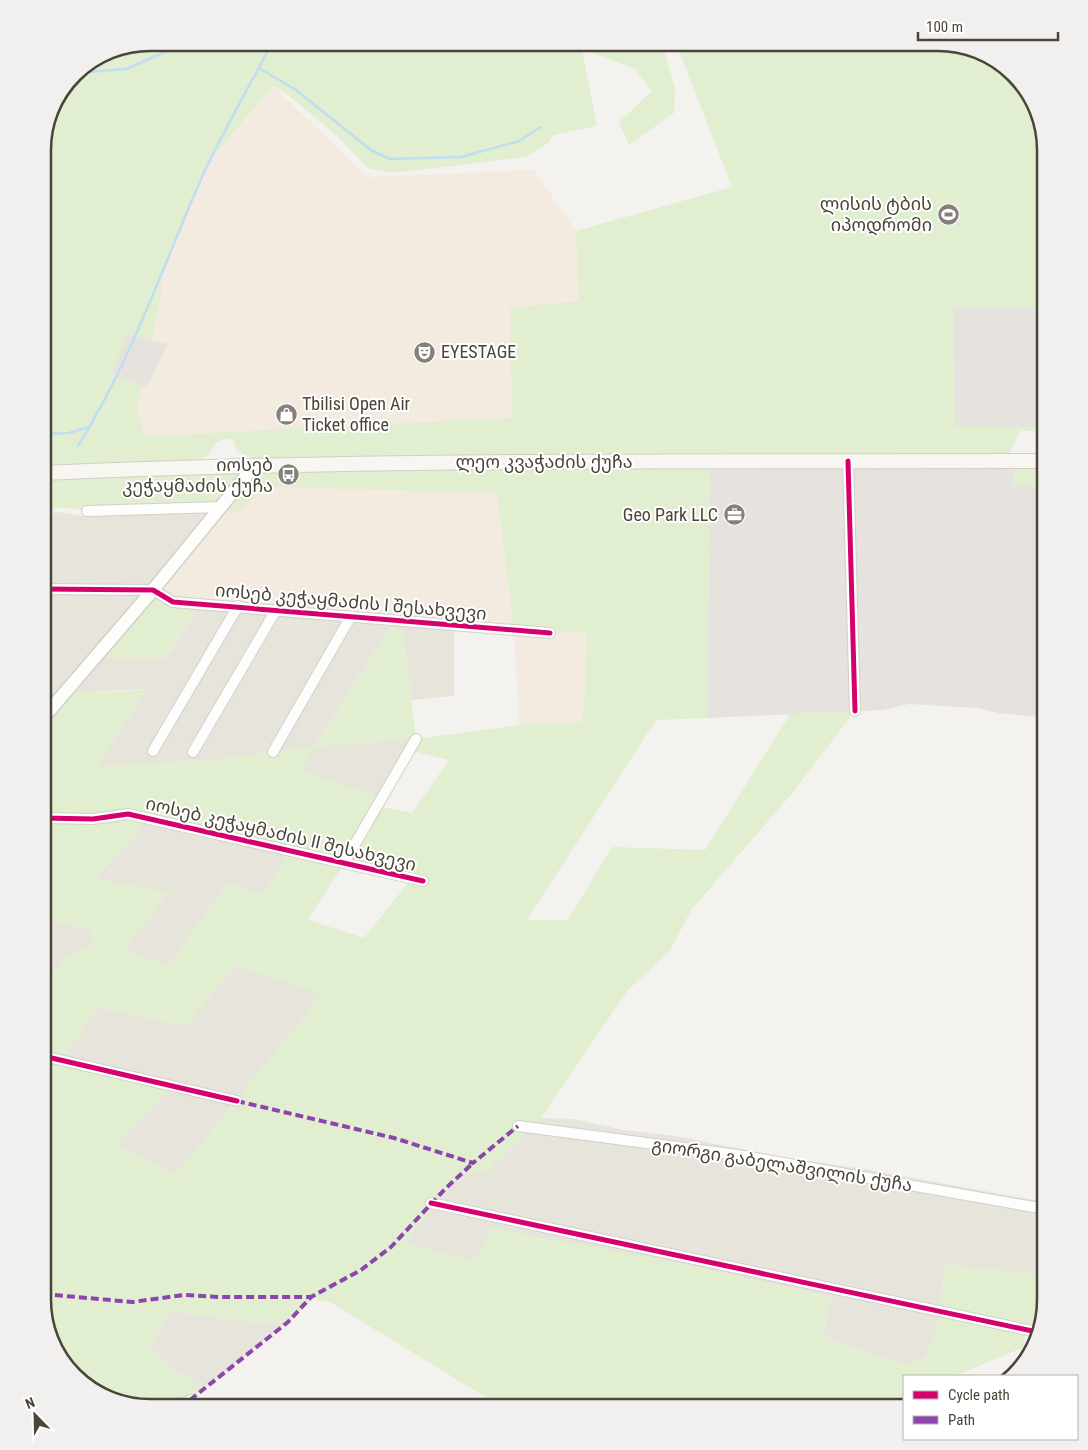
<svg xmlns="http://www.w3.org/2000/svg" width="1088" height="1450" font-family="'Roboto Condensed','Noto Sans Georgian',sans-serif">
<rect width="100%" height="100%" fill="#f4f2ee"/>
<g fill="#e7e4dc">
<path d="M58,512L81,516L210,512L43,711V515Z"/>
<path d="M200,604L395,620L315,746L416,739L382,797L298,772L314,747L220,759L97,767L146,689L64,693L95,657L166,658Z"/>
<path d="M402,621L454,625V696L411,700Z"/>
<path d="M149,819L290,851L263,894L227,884L168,966L131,953L125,947L168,893L93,879Z"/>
<path d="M43,919L91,930V946L63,959L43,985Z"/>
<path d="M235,966L323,993L176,1175L116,1143L175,1083L63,1057L98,1007L185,1026Z"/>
<path d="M541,1118L574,1119L623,1130L676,1136L786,1158L864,1169L1045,1202V1276L945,1264L938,1324L926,1357L911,1364L890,1361L823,1336L831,1297L672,1262L474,1261L404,1243L460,1174L485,1172Z"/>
<path d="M171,1311L242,1321L288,1322L205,1388L170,1368L150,1347Z"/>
</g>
<g fill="#f3ebdf">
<path d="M273,86L368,177L534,170L576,231L579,301L513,410L512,418L276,429L143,437L137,408L162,291V277L203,176L214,155Z"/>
<path d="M265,487L497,493L514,630L587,633L584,710L581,722L519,725L514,630L173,602L153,590L221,507L236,514Z"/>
</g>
<path fill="#e6e2de" d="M710,461H1015L1013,485L1045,487V718L999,713L977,708L909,704L883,710L707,718Z"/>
<g fill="#e1eecf" fill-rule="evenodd">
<path d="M150,43H666L665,53L675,88L674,113L629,145L619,122L652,91L635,69L582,49L597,126L554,135L548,143L526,157L393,173L368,168L336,135L288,95L273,86L214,155L203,176L162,277V291L137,408L144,437L276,429L512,418L510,308L579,301L576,231L732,187L676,43H945L992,57L1028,90L1045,150V431H1020L1008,455L254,459L237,451L233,439C206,439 221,450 200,460L43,466V142L54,102L79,69L109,51Z"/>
<path d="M710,461L707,718L656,720L527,920H568L612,847L705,850L790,714L855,711L794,791L692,909L669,952L627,991L541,1118L485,1172L460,1174L404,1243L474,1261L492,1228L672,1262L831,1297L823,1336L890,1361L911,1364L926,1357L938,1324L945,1264L1045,1276V1300L1037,1331L1025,1330L1024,1347L954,1376H904V1407H502L330,1302L314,1299L288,1322L242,1321L171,1311L150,1347L170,1368L205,1388L181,1407H150L96,1393L60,1360L43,1300V985L63,959L91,945V930L43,919V833L46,829L43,828V721L64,693L145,690L98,767L218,759L315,747L395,620L402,621L416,739L519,725L581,722L584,710L587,633L514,630L497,493L265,487L236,514L221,507L87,511L63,507L43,510V491L57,472ZM415,739L409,750L449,760L412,813L377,806L382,797L299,771L315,747ZM149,819L290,851L263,893L227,884L168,966L131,953L126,947L169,892L93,878ZM344,863L412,878L364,938L308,920ZM235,966L322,994L176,1175L116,1143L176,1082L63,1057L98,1007L185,1026Z"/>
<path d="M1015,461H1045V487L1013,485Z"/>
<path d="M153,590L173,602L200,604L165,658L95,657Z"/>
</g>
<g fill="#e6e3df">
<path d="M953,307H1045V427L955,426Z"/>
<path d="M128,335L168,344L147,387L111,374Z"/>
</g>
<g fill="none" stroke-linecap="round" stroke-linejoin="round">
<g stroke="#c0ddf1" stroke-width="2.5">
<path d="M259,68L296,90L371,150L390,159L461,157L519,141L541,127"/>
<path d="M76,73L126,69L186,43"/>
<path d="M43,434L69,433L89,427"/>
<path d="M78,446C131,361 162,268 202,177C223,131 249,87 272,43"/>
<path d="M43,491L46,486"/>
</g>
<defs>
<g id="minor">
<path d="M848,461L855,711"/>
<path d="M87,511L221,507"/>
<path d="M43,589L153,590L173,602L550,633"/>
<path d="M153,751L238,606"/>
<path d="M193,752L276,610"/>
<path d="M273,752L351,616"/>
<path d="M43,818L93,819L128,814L423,881"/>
<path d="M344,863L416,739"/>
<path d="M43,1056L237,1101"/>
<path d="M518,1126L745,1156L1045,1209"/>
<path d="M431,1203L1037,1332"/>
<path d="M180,1407L190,1400"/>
</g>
<path id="tertiary" d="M43,718L153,590L255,465"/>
<path id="secondary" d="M43,473C377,458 711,462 1045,461"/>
</defs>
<use href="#minor" stroke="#d2d0cb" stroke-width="12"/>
<use href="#tertiary" stroke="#d2d0cb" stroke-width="15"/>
<use href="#secondary" stroke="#d3cfc5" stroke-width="16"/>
<use href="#minor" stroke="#fdfdfc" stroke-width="10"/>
<use href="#tertiary" stroke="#fdfdfc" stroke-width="12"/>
<use href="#secondary" stroke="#f7f6f1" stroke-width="14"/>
<g stroke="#8e44ad" stroke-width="4" stroke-dasharray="8 4" stroke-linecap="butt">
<path d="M237,1101L394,1138L473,1163L518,1126"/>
<path d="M43,1294L132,1302L184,1295L220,1297H311"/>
<path d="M190,1400L288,1322L311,1297L361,1270L391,1247L445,1189L473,1163"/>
</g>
<defs>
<g id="cycleway">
<path d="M848,461L855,711"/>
<path d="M43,589L153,590L173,602L550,633"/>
<path d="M43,818L93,819L128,814L423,881"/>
<path d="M43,1056L237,1101"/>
<path d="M431,1203L1037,1332"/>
</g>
</defs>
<use href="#cycleway" stroke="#fff" stroke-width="8"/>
<use href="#cycleway" stroke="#d6006c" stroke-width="5"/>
</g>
<defs>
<symbol id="stadium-disc" viewBox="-11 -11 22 22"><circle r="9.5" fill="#868178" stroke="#fff"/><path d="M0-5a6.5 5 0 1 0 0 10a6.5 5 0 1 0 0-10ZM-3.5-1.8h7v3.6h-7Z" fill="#fff"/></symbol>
<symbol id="theatre-disc" viewBox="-11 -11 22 22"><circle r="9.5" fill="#868178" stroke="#fff"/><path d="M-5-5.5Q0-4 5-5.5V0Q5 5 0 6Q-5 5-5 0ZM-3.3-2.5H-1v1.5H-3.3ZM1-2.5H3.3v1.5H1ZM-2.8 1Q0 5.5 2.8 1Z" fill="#fff"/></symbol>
<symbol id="shop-disc" viewBox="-11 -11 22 22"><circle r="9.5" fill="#868178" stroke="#fff"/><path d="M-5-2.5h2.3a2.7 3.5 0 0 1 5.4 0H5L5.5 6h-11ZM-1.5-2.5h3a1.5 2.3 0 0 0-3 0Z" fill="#fff"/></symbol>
<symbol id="bus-disc" viewBox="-11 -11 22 22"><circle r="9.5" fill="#868178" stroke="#fff"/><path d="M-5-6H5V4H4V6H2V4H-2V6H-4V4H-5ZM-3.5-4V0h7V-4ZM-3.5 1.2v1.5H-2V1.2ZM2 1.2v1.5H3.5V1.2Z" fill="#fff"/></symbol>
<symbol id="office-disc" viewBox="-11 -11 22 22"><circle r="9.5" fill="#868178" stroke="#fff"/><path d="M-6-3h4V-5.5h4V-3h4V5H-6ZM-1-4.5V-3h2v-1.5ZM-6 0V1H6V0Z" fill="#fff"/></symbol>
</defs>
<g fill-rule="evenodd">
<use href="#stadium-disc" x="936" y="202" width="25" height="25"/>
<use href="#theatre-disc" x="412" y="340" width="25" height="25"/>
<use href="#shop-disc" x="274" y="402" width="25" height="25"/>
<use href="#bus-disc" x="276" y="462" width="25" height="25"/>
<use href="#office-disc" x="722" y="502" width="25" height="25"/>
</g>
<g text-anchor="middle" stroke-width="4" stroke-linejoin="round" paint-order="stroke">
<g font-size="18" fill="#4b4439" stroke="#fff" text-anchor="end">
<text x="932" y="210">ლისის ტბის<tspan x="932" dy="21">იპოდრომი</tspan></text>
<text x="441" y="358" text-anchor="start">EYESTAGE</text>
<text x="302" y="410" text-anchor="start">Tbilisi Open Air<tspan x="302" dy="21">Ticket office</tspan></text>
<text x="273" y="471">იოსებ<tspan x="273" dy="21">კეჭაყმაძის ქუჩა</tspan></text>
<text x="718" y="521">Geo Park LLC</text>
</g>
<g font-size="18" fill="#4b4439" stroke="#fff">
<text x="544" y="468">ლეო კვაჭაძის ქუჩა</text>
<text transform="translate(351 602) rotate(5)" y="6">იოსებ კეჭაყმაძის I შესახვევი</text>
<text transform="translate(281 834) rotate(13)" y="6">იოსებ კეჭაყმაძის II შესახვევი</text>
<text transform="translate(782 1165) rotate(9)" y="6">გიორგი გაბელაშვილის ქუჩა</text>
</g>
</g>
<path d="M0 0H1088V1450H0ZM150 51H938A99 99 0 0 1 1037 150V1300A99 99 0 0 1 938 1399H150A99 99 0 0 1 51 1300V150A99 99 0 0 1 150 51Z" fill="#f1f0ef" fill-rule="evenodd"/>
<path fill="none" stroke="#4b4439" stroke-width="2.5" d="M150 51H938A99 99 0 0 1 1037 150V1300A99 99 0 0 1 938 1399H150A99 99 0 0 1 51 1300V150A99 99 0 0 1 150 51Z"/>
<rect x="903" y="1375" width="175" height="65" fill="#ffffff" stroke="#b7b4b0"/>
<rect x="913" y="1391" width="25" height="8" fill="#d6006c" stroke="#b7b4b0"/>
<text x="948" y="1400" font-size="15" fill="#4b4439">Cycle path</text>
<rect x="913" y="1416" width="25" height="8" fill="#8e44ad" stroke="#b7b4b0"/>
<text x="948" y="1425" font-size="15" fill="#4b4439">Path</text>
<g transform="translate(35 1415) rotate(337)" stroke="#ffffff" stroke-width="4" paint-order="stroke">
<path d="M0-4L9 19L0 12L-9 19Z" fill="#4b4439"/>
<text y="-8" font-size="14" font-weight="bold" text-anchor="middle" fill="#4b4439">N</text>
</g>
<path d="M918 32v8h140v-8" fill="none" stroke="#4b4439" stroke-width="2.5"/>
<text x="926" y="32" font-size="15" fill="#4b4439" stroke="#ffffff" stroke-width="4" paint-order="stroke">100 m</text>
</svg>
